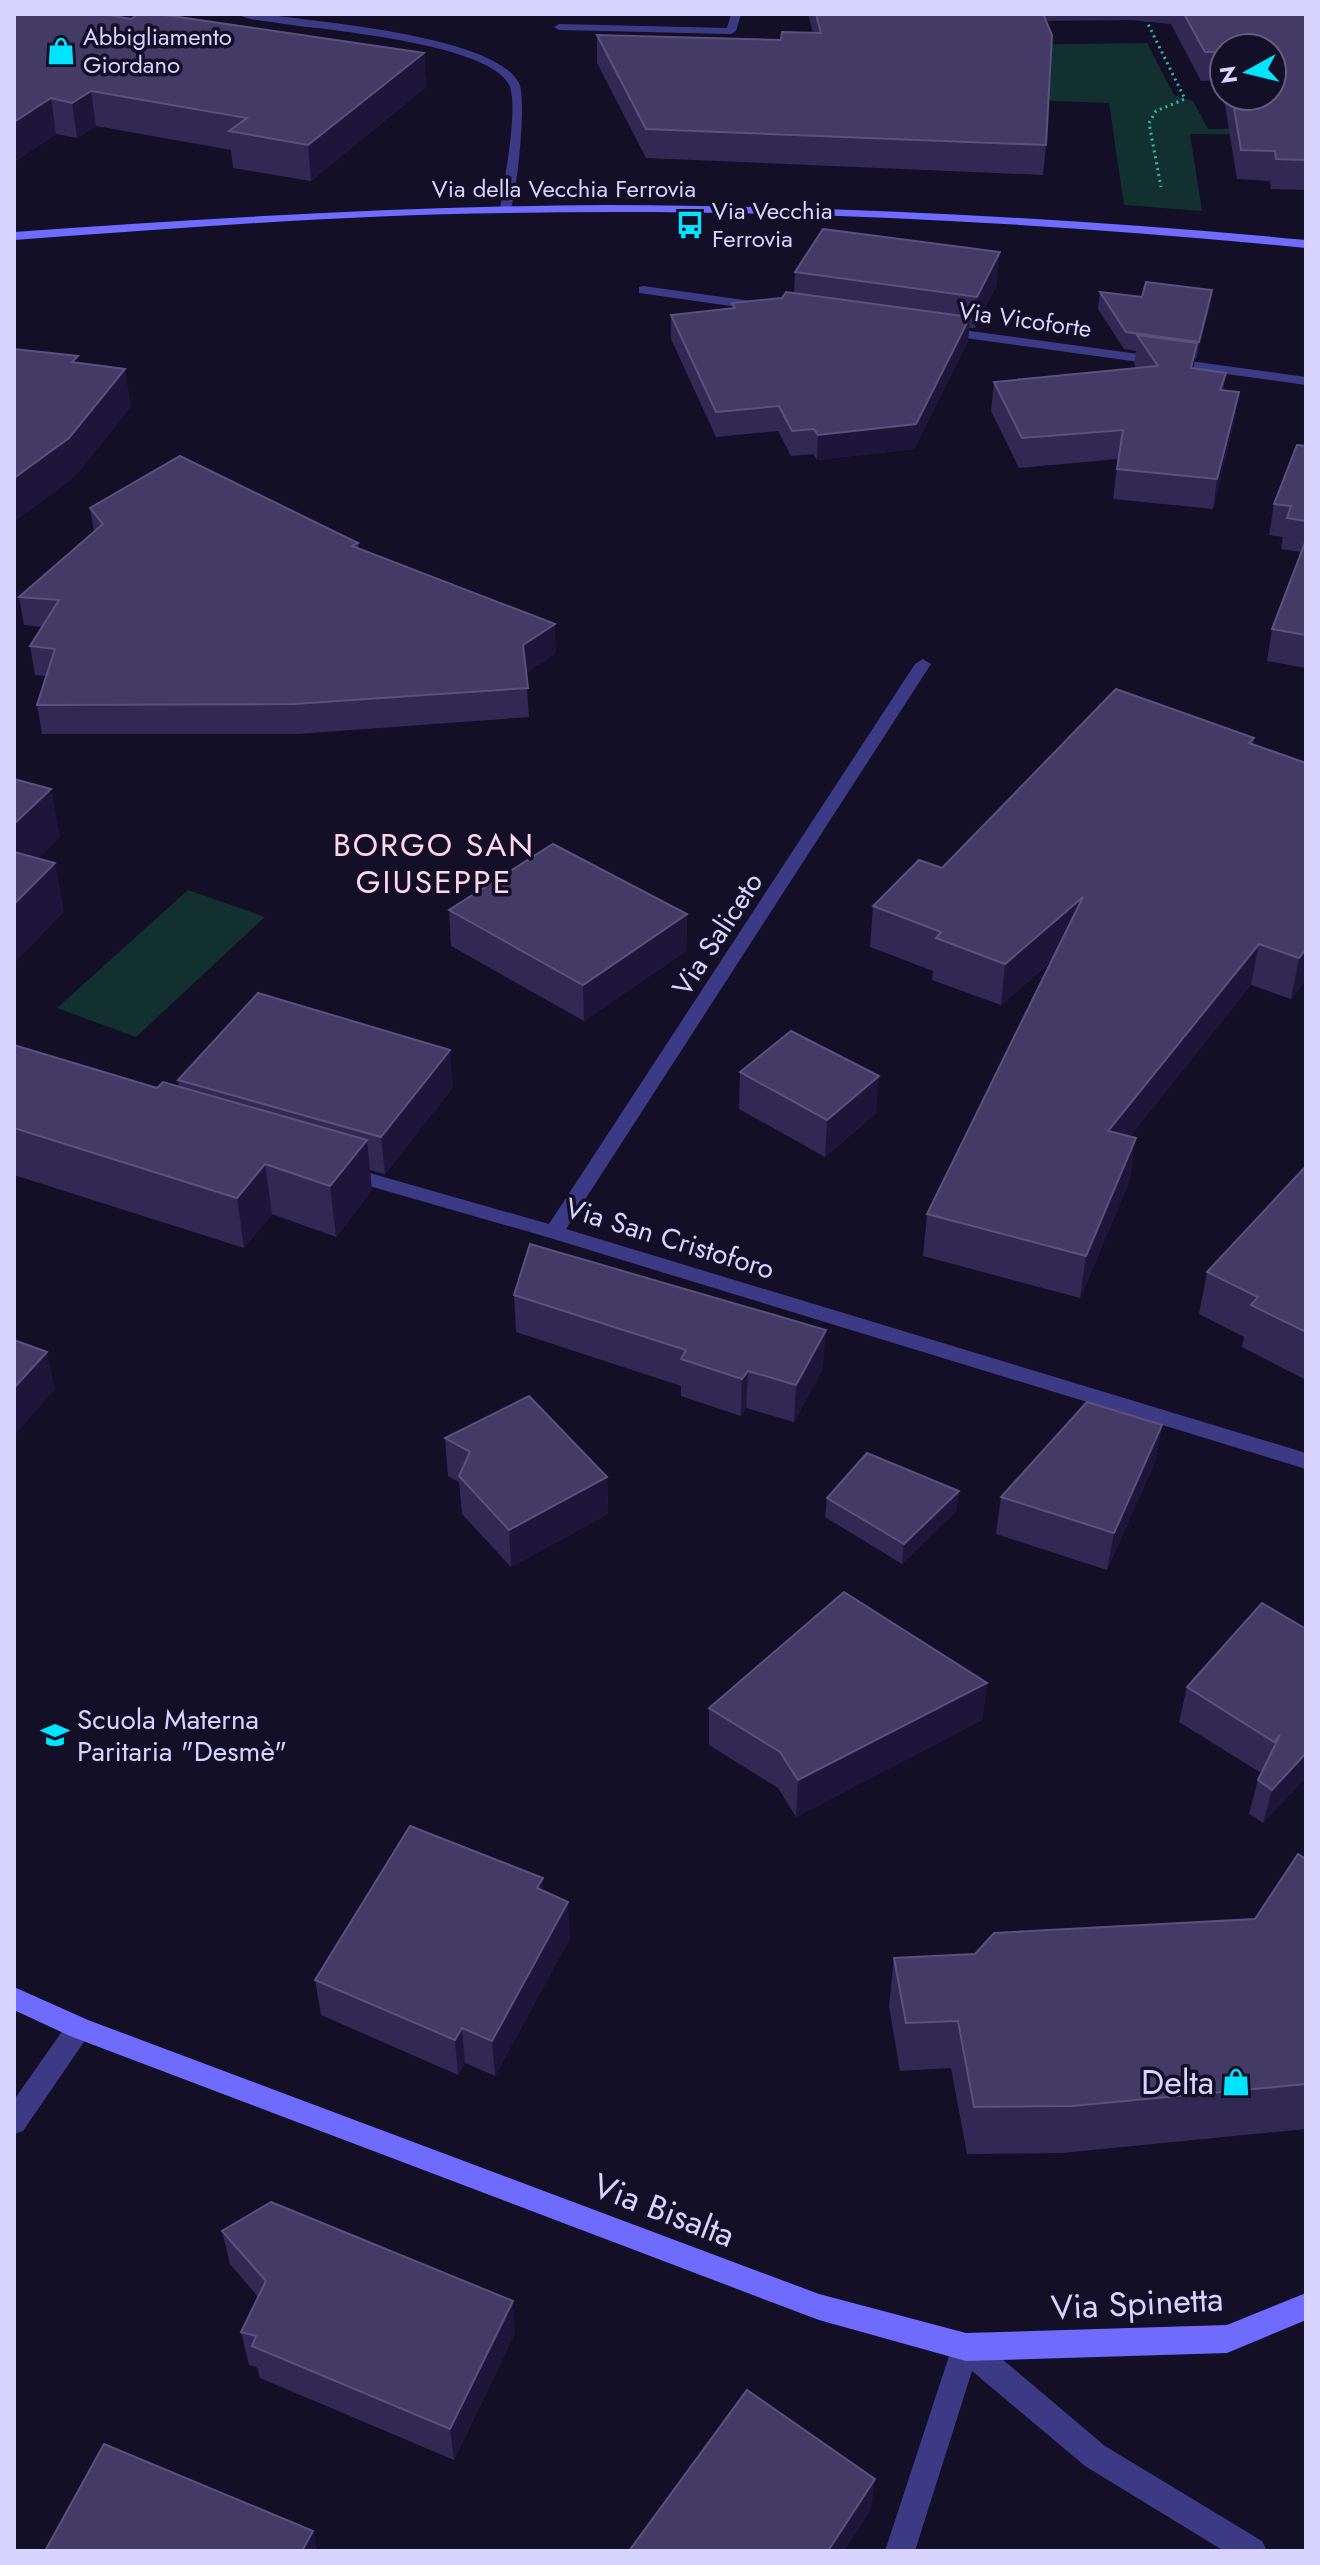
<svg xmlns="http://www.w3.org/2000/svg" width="1320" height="2565" font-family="Jost,sans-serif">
<rect width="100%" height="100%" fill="#130f26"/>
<g fill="#12302f">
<path d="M1147,43L1174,95L1193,101L1208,129L1306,127V135L1190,134L1202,211L1124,205L1109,103L927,96V46Z"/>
<path d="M188,890L265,917L136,1037L57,1008Z"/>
</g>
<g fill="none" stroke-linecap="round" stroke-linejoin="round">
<path stroke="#2fb8b0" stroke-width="3" stroke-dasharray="2 4" stroke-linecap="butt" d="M1143,14L1185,99L1156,111L1149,123L1161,187"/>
<path fill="#3d3a85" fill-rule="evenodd" d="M731,14H741L736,31L731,34L559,30L554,27L559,24L727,28Z"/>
<g fill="#3d3a85" fill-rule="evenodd">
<path d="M237,14H263C316,22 494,35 519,83C527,99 517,194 510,212L500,209C504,180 518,113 510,87C495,44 327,30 284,24C270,21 249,21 237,14Z"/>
<path d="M643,286L759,302L765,306L759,310L639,293V287Z"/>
<path d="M941,327L1306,377V385L936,334V328Z"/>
<path d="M923,659L931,664L566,1229L1306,1453V1469L547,1237L338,1177L335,1172L345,1166L549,1224L915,664Z"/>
<path d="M79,2017L88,2020L92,2028L88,2036L23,2131L14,2134V2100L70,2020Z"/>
<path d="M966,2333L976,2337L1105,2446L1262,2541L1267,2551H1224L1085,2466L972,2371L915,2551H885L952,2347L956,2337Z"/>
</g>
<g fill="#6f6bff" fill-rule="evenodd">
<path d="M607,205C841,206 1073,218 1306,240V248C1040,222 774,208 507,213C343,215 178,228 14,240V232C212,218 409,206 607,205Z"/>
<path d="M14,1987L88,2020L819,2294L966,2333L1227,2325L1306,2293V2320L1227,2353L966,2361L819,2320L70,2036L14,2010Z"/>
</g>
</g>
<g fill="#312854" fill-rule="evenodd">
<path d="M14,14L131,19L424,53L426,87L311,181L233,168L231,150L96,126L77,138L56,134L14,162Z"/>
<path d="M808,14H1306V190L1271,189L1270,181L1237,179L1221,80L1201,81L1171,24L1131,20L1046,21V145L1043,175L646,158L597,63V35L781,40L813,33ZM1224,48L1272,96H1224Z"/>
<path d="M795,272L997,284L975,328H969L968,341L914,449L817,460L813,454L791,456L778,431L716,437L671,339V315L732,308V303L782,298L794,293Z"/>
<path d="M1100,292L1210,306L1196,359H1195L1193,369L1226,373L1223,391L1239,392L1234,422L1213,509L1113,499L1118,459L1019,468L991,411L994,382L1136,368L1134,364L1136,351L1124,349L1098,309Z"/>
<path d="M1306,446V668L1267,661L1272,629L1301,552L1281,549L1283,537L1269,535L1274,504Z"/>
<path d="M90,508L358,543L359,549L556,653L526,673L529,717L297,734H42L37,705L46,676L35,675L30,646L42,627L24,625L19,597L94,532Z"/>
<path d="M1254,738L1253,745L1306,763V984L1304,983L1291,999L1251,985L1130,1136V1180L1080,1298L923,1256L927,1214L1052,961L1001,1005L932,980L933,971L870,947L873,906L942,868Z"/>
<path d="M449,910L687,914L686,951L584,1021L451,946Z"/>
<path d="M14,1045L157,1088L179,1087L178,1080L453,1087L385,1174L370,1170L372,1190L336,1237L272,1214L244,1248L14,1175Z"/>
<path d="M740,1072L876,1113L825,1157L739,1109Z"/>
<path d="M1306,1166V1380L1242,1347L1244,1337L1199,1314L1207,1272Z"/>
<path d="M514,1295L823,1368L794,1422L746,1408L741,1416L681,1396V1386L516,1332Z"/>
<path d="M1162,1425L1155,1462L1107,1570L996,1534L1001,1497Z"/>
<path d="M445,1438L607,1477L608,1514L511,1567L462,1514L459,1482L448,1476Z"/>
<path d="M959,1491L956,1511L902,1564L825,1517L827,1498Z"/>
<path d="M1262,1603L1306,1777L1263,1823L1249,1814L1258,1780L1261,1773L1179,1722L1187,1687Z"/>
<path d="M987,1683L982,1720L796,1817L778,1788L709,1745V1708Z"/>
<path d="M1306,1859V2129L1062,2153L967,2154L951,2068L900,2071L889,2006L894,1958L975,1954L1255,1919Z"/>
<path d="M543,1891L570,1938L495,2076L465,2063L458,2075L321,2015L315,1980Z"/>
<path d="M222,2231L515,2333L454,2460L260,2378L257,2367L249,2365L241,2332L258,2297L230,2264Z"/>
</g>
<g fill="#1d163a">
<path d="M424,53L426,87L311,181L308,145Z"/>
<path d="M91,91L96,126L77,138L72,103Z"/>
<path d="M51,98L56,134L14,162V122Z"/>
<path d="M1000,252L997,284L975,328L977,297Z"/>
<path d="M1212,290L1210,306L1196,359L1199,342Z"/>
<path d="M970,317L968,341L914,449L817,460L818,435Z"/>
<path d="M1197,343L1193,372L1191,368Z"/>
<path d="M125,369L131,407L75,477L14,522V478Z"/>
<path d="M1239,392L1234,422L1213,509L1217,479Z"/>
<path d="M555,624L556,653L524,674L523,645Z"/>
<path d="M51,789L60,837L14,882V824Z"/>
<path d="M55,863L64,912L14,963V904Z"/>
<path d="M1083,897L1078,938L1001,1005L1005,964Z"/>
<path d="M687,914L686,951L584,1021L583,985Z"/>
<path d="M1259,944L1251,985L1101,1173L1108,1131Z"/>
<path d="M1306,949V971L1304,983L1291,999L1299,958Z"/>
<path d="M450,1050L453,1087L385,1174L381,1137Z"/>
<path d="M879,1076L876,1113L825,1157L827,1120Z"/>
<path d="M1136,1138L1130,1180L1080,1298L1086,1256Z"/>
<path d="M367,1140L372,1190L336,1237L330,1186Z"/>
<path d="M265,1164L272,1214L244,1248L237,1198Z"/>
<path d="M826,1330L823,1368L794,1422L796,1385Z"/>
<path d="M47,1352L55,1389L14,1436V1388Z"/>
<path d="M748,1371L746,1408L741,1416L742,1379Z"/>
<path d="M1162,1425L1155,1462L1107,1570L1114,1533Z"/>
<path d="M607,1477L608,1514L511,1567L509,1530Z"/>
<path d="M959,1491L956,1511L902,1564L904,1544Z"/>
<path d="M987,1683L982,1720L796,1817L798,1780Z"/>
<path d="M1306,1753V1777L1263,1823L1272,1790Z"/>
<path d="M543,1878L544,1914L537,1888Z"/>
<path d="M568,1902L570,1938L495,2076L492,2041Z"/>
<path d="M462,2028L465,2063L458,2075L455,2040Z"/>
<path d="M513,2301L515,2333L454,2460L450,2429Z"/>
<path d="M875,2479L871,2510L844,2551H828Z"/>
<path d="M313,2531L318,2551H302Z"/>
</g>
<g fill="#433a66" stroke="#5a527e" stroke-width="2">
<path d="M14,14H103L131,19L138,14H158L424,53L308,145L229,131L247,118L91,91L72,103L51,98L14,122Z"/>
<path d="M816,14H1043L1052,35L1046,145L646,129L597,35L781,40L782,32L821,33Z"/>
<path d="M1184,14H1306V160L1276,159L1275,151L1241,150L1232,96H1272V48H1224V52H1205Z"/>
<path d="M823,229L1000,252L977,297L795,272Z"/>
<path d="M1146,282L1212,290L1199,342L1126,332L1100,292L1142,297Z"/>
<path d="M786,292L970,317L916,424L818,435L814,429L792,431L779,406L716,412L671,315L735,308L732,303L782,298Z"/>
<path d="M1137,335L1197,343L1191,368L1226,373L1220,390L1239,392L1217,479L1117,469L1123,430L1022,438L994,382L1158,366Z"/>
<path d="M14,349L78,356L72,362L125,369L69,438L14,478Z"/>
<path d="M1297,445L1306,446V521L1287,518L1291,506L1274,504Z"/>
<path d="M180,456L358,543L352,546L555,624L523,645L528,688L294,704L37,705L55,649L30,646L59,600L19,597L103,524L90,508Z"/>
<path d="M1306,540V635L1272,629Z"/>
<path d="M1116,689L1254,738L1249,743L1306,763V949L1299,958L1259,944L1108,1131L1136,1138L1086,1256L927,1214L1083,897L1005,964L936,938L941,932L873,906L919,860L942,868Z"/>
<path d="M14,779L51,789L14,824Z"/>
<path d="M553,844L687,914L583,985L449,910Z"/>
<path d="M14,852L55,863L14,904Z"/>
<path d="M258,993L450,1050L381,1137L178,1080Z"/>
<path d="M791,1031L879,1076L827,1120L740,1072Z"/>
<path d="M14,1045L157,1088L163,1082L367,1140L330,1186L265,1164L237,1198L14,1128Z"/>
<path d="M1306,1166V1332L1251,1305L1258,1297L1207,1272Z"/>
<path d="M530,1244L826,1330L796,1385L748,1371L742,1379L681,1359L686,1350L514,1295Z"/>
<path d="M14,1340L47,1352L14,1388Z"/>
<path d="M529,1396L607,1477L509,1530L459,1476L470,1452L445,1438Z"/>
<path d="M1087,1402L1162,1425L1114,1533L1001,1497Z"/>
<path d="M867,1453L959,1491L904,1544L827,1498Z"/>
<path d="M844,1592L987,1683L798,1780L780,1752L709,1708Z"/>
<path d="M1262,1603L1306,1629V1753L1272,1790L1258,1780L1280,1735L1274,1742L1187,1687Z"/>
<path d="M410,1826L543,1878L537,1888L568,1902L492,2041L462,2028L455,2040L315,1980Z"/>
<path d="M1298,1854L1306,1859V2084L1072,2106L974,2107L958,2021L906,2023L894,1958L975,1954L994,1933L1255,1919Z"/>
<path d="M271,2202L513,2301L450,2429L252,2346L256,2336L241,2332L266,2281L222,2231Z"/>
<path d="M747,2390L875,2479L828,2551H629Z"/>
<path d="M104,2444L313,2531L302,2551H45Z"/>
</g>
<defs>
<symbol id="shop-bare" viewBox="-9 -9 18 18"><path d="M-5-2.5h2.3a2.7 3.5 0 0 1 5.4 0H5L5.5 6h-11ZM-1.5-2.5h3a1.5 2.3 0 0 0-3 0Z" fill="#00e5ff" stroke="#130f26" stroke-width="2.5" paint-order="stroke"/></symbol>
<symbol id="bus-bare" viewBox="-9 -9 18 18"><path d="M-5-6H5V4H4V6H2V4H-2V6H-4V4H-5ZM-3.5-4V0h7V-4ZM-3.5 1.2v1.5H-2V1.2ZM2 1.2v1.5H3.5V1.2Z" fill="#00e5ff" stroke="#130f26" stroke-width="2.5" paint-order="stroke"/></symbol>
<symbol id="school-bare" viewBox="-9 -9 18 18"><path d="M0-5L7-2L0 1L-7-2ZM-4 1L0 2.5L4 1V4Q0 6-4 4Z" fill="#00e5ff" stroke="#130f26" stroke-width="2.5" paint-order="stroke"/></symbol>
</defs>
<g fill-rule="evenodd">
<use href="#shop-bare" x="41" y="31" width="40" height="40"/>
<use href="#bus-bare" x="670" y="205" width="40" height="40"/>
<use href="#school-bare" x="35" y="1715" width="40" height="40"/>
<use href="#shop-bare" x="1216" y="2062" width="40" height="40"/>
</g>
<g text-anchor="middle" stroke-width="7" stroke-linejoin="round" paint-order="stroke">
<g font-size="24" fill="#d9d4ff" stroke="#130f26" text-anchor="start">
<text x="83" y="45">Abbigliamento<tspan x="83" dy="28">Giordano</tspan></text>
<text x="712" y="219">Via Vecchia<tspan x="712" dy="28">Ferrovia</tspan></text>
</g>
<g font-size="24" fill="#d9d4ff" stroke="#130f26">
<text x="564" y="197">Via della Vecchia Ferrovia</text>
<text transform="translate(1025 320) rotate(8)" y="8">Via Vicoforte</text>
</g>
<g font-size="28" fill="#d9d4ff" stroke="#130f26">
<text transform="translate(717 934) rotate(-57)" y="10">Via Saliceto</text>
<text transform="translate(670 1238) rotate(17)" y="10">Via San Cristoforo</text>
</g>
<g font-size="28" fill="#d9d4ff" stroke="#130f26" text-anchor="start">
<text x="77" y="1729">Scuola Materna<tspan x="77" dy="32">Paritaria "Desmè"</tspan></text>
</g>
<g font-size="32" letter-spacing="2" fill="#ffd6f0" stroke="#130f26">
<text x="434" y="856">BORGO SAN<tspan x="434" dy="37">GIUSEPPE</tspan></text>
</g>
<g font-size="34" fill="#d9d4ff" stroke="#130f26" text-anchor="end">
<text x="1214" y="2094">Delta</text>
</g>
<g font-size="34" fill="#d9d4ff" stroke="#130f26">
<text transform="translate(664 2210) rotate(21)" y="12">Via Bisalta</text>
<text transform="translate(1137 2303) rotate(-3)" y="12">Via Spinetta</text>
</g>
</g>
<rect width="1320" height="2565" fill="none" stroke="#d9d4ff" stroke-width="32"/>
<g transform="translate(1248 72) rotate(262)"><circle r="38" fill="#130f26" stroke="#625e7d" stroke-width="2"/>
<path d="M0-6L14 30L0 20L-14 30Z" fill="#00e5ff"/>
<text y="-12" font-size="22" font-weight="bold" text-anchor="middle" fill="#d9d4ff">N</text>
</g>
</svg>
